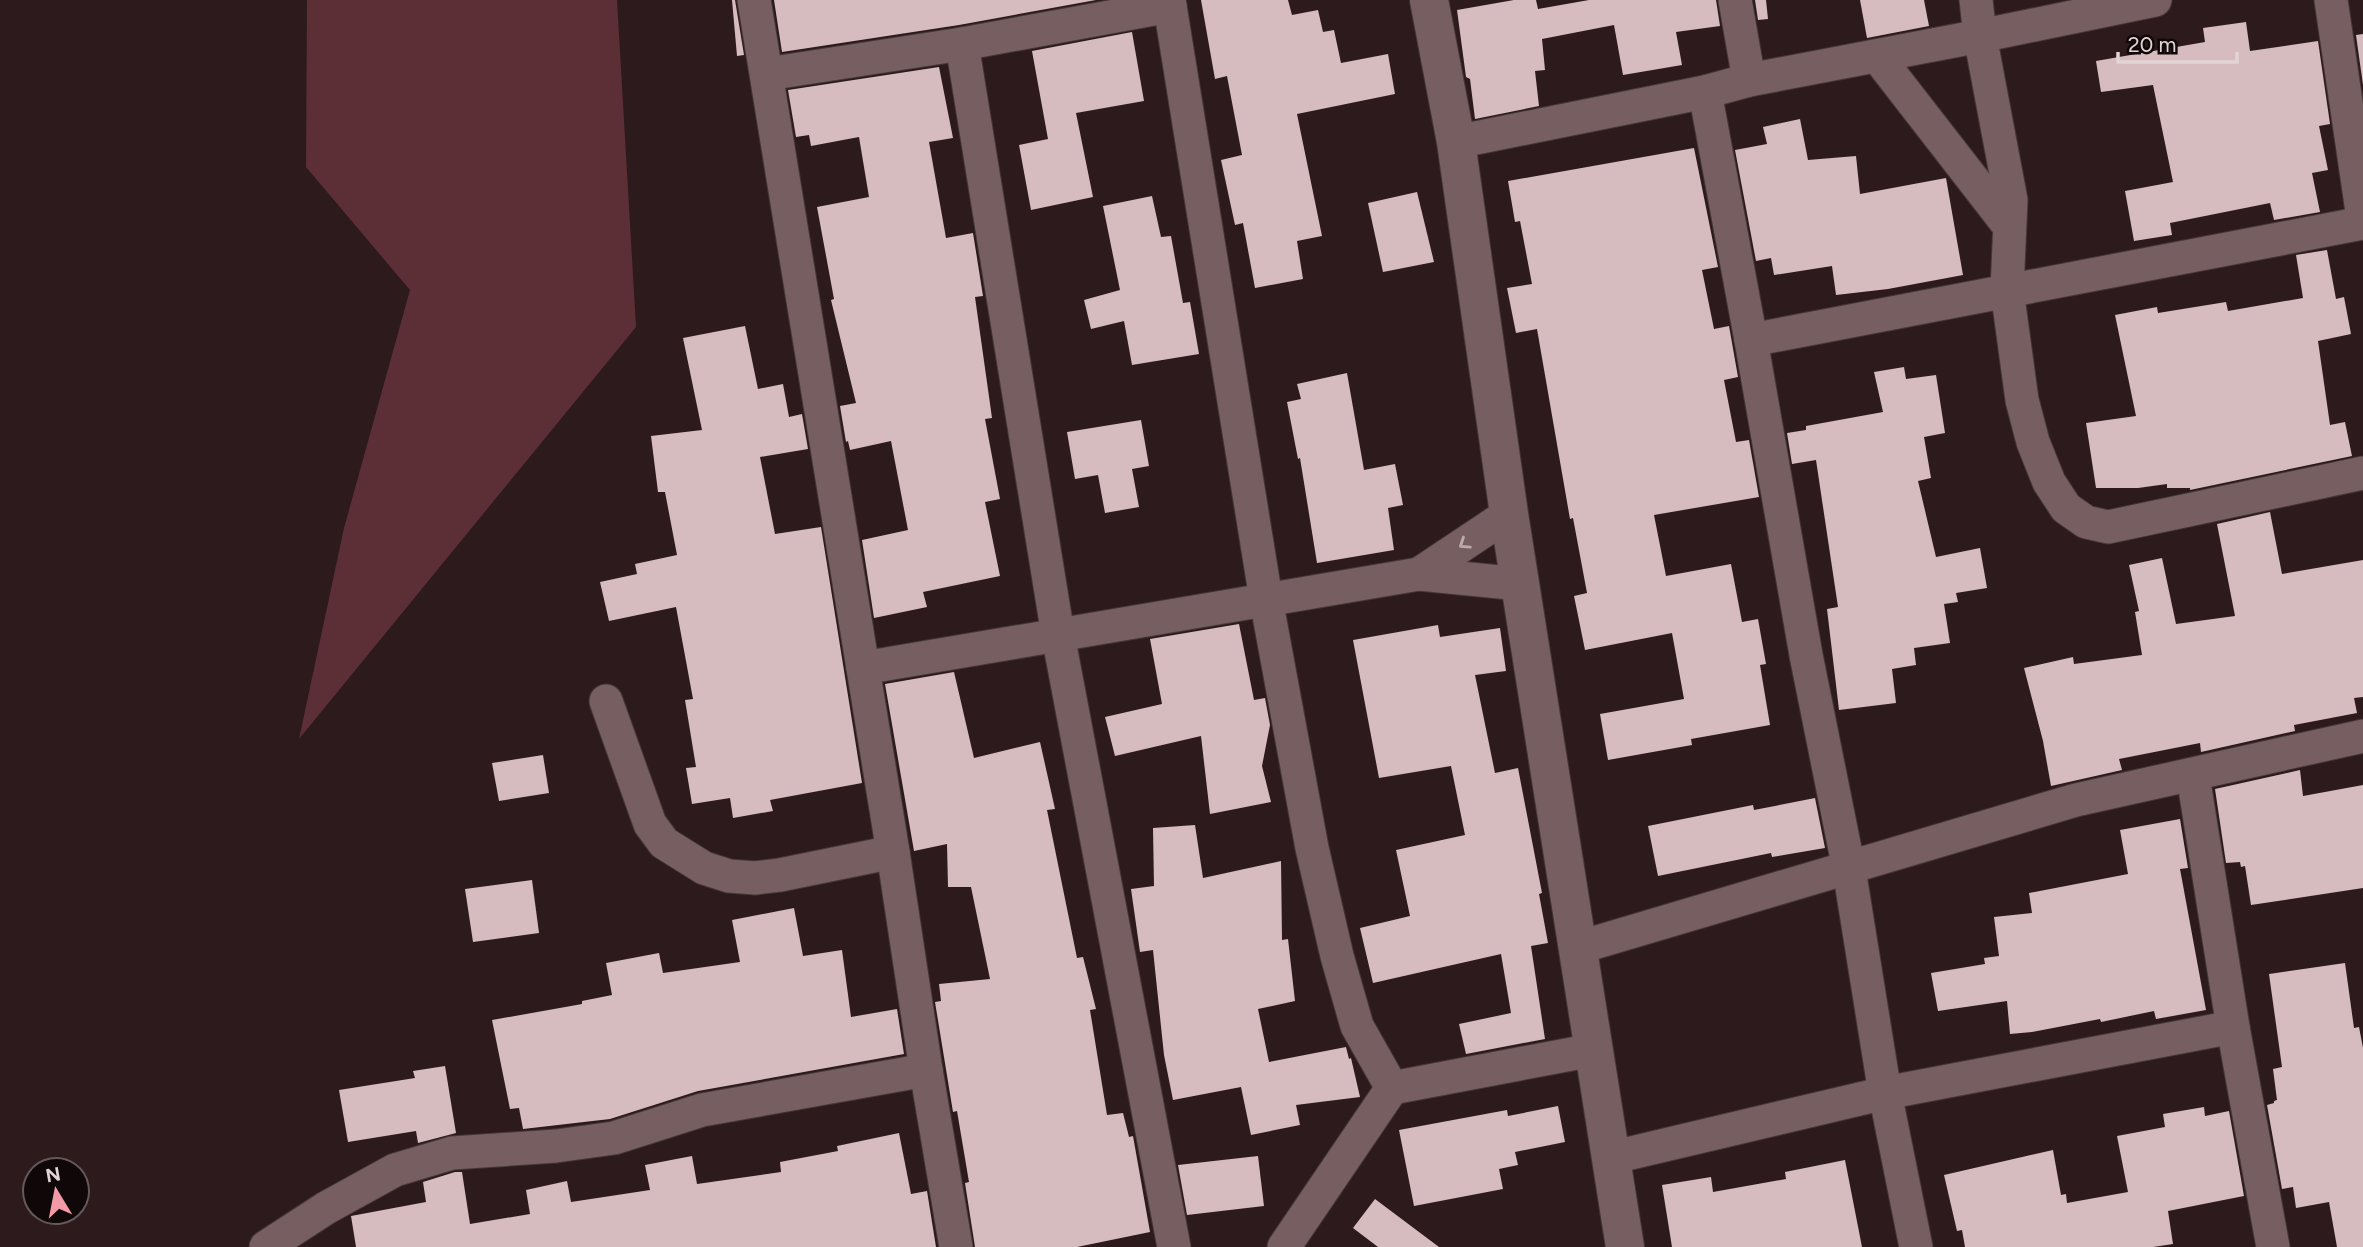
<svg xmlns="http://www.w3.org/2000/svg" width="2363" height="1247" font-family="Figtree,sans-serif">
<rect width="100%" height="100%" fill="#2d1a1c"/>
<path fill="#5b2f35" d="M307,0H617L636,327L299,739L344,528L410,290L306,167Z"/>
<g fill="#d7bcbf">
<path d="M732,0H735L744,55L737,56Z"/>
<path d="M774,0H1096L959,25L782,52Z"/>
<path d="M1201,0H1288L1292,15L1318,10L1323,32L1334,30L1341,63L1388,54L1395,94L1297,114L1322,236L1297,241L1303,279L1255,288L1243,223L1235,225L1221,160L1242,155L1227,76L1215,79Z"/>
<path d="M1514,0H1536L1538,9L1589,0H1716L1720,26L1676,32L1682,65L1623,75L1614,25L1542,39L1545,70L1535,71L1539,106L1475,119L1470,79L1466,77L1457,10Z"/>
<path d="M1755,0H1766L1768,19L1758,20Z"/>
<path d="M1860,0H1924L1929,26L1867,38Z"/>
<path d="M2246,22L2250,51L2318,41L2330,124L2319,126L2328,170L2312,173L2320,212L2274,220L2270,203L2170,223L2172,235L2134,241L2125,191L2173,182L2153,85L2101,92L2096,61L2205,42L2203,28Z"/>
<path d="M1132,32L1144,101L1076,113L1093,197L1031,210L1019,145L1048,139L1032,51Z"/>
<path d="M2363,34V85L2356,35Z"/>
<path d="M939,67L953,138L929,142L946,238L973,233L983,296L975,297L992,418L985,419L1000,499L985,502L1000,576L923,592L927,607L874,618L862,540L908,530L891,441L850,450L848,441L846,442L840,406L856,403L831,300L834,299L817,207L869,197L859,137L811,146L809,135L796,137L788,90Z"/>
<path d="M1800,119L1808,160L1856,156L1860,194L1946,178L1963,275L1888,289L1836,295L1832,266L1774,275L1771,258L1756,261L1735,150L1767,144L1763,127Z"/>
<path d="M1694,148L1718,267L1702,270L1714,329L1729,326L1738,377L1724,380L1736,442L1749,440L1759,497L1654,515L1666,576L1731,564L1742,622L1758,619L1766,664L1760,665L1770,725L1691,739L1692,745L1608,760L1600,714L1684,699L1672,633L1585,650L1574,596L1587,593L1573,518L1570,519L1537,329L1516,333L1507,288L1532,284L1520,221L1515,222L1508,181Z"/>
<path d="M1417,192L1434,262L1383,272L1368,203Z"/>
<path d="M1152,196L1161,237L1171,236L1183,303L1190,302L1199,354L1132,365L1124,321L1091,329L1084,300L1120,290L1103,206Z"/>
<path d="M2327,250L2336,299L2344,297L2351,334L2318,341L2330,425L2345,422L2352,456L2190,490V488H2167V484L2138,488H2096L2086,423L2136,416L2115,315L2157,307L2158,313L2226,302L2228,311L2303,298L2296,255Z"/>
<path d="M745,326L758,389L783,384L789,417L802,414L808,449L760,457L775,534L821,527L862,783L770,800L773,811L733,818L730,798L692,804L686,768L696,767L685,700L693,699L676,607L609,621L600,582L637,574L635,564L677,555L665,492H658L651,436L702,430L683,338Z"/>
<path d="M1904,367L1906,379L1936,375L1945,433L1924,437L1931,478L1918,481L1936,557L1980,548L1987,588L1956,593L1958,602L1944,604L1950,643L1914,648L1916,665L1892,669L1896,703L1839,710L1827,609L1838,607L1816,460L1792,464L1787,433L1806,430V426L1883,412L1874,372Z"/>
<path d="M1347,373L1364,470L1395,464L1403,505L1388,508L1394,550L1317,563L1300,458L1298,459L1287,402L1301,399L1297,384Z"/>
<path d="M1141,420L1149,466L1132,469L1139,507L1105,513L1098,475L1075,479L1067,432Z"/>
<path d="M2270,512L2282,574L2363,560V697L2354,698L2357,713L2294,725L2295,731L2201,752L2200,743L2119,759L2122,770L2051,786L2043,741L2024,668L2073,657L2074,664L2142,655L2135,612L2139,611L2129,565L2162,558L2176,624L2235,616L2217,524Z"/>
<path d="M1239,624L1254,700L1265,698L1270,725L1262,766L1271,802L1210,814L1201,736L1115,756L1105,717L1162,704L1150,639Z"/>
<path d="M1438,625L1440,637L1500,628L1506,671L1475,675L1495,773L1518,768L1542,893L1539,894L1548,943L1531,946L1545,1039L1466,1054L1459,1024L1511,1013L1501,954L1373,983L1360,928L1410,916L1396,850L1465,835L1451,766L1379,778L1353,640Z"/>
<path d="M954,672L974,758L1040,742L1055,809L1047,810L1077,958L1083,957L1096,1009L1090,1010L1107,1115L1123,1113L1129,1137L1133,1136L1150,1232L1077,1247H975L965,1183L969,1182L957,1111L953,1112L935,1002L941,1001L939,984L990,979L971,887H948L947,844L914,851L885,684Z"/>
<path d="M543,755L549,793L499,801L492,763Z"/>
<path d="M2300,770L2303,796L2363,785V888L2251,905L2245,866L2241,867L2240,862L2226,863L2215,789Z"/>
<path d="M1815,798L1825,848L1772,857L1771,853L1658,876L1648,826L1753,805L1754,810Z"/>
<path d="M2180,819L2188,868L2180,869L2206,1010L2156,1019L2154,1011L2101,1022L2100,1019L2032,1032L2010,1034L2007,1001L1938,1011L1931,973L1985,964L1984,958L1999,956L1994,917L2032,913L2029,893L2128,874L2120,830Z"/>
<path d="M1195,825L1203,878L1281,861L1282,940L1288,939L1295,1001L1258,1009L1269,1062L1346,1047L1349,1059L1351,1058L1360,1097L1296,1105L1300,1125L1251,1135L1241,1087L1173,1100L1164,1055L1153,950L1140,952L1131,889L1154,886L1153,828Z"/>
<path d="M532,880L539,933L473,942L465,889Z"/>
<path d="M794,908L803,956L842,950L851,1017L897,1009L904,1054L698,1091L610,1119L523,1129L519,1108L510,1109L492,1020L582,1004V1001L612,995L606,963L659,953L663,973L740,962L732,920Z"/>
<path d="M2345,963L2354,1028L2359,1027L2363,1048V1247H2337L2329,1202L2296,1208L2293,1187L2282,1189L2267,1105L2274,1103V1101L2277,1100L2273,1069L2282,1067L2269,974Z"/>
<path d="M445,1066L456,1133L418,1143L416,1131L348,1142L339,1090L415,1078L413,1071Z"/>
<path d="M1558,1106L1565,1142L1515,1152L1518,1165L1499,1169L1503,1189L1414,1206L1399,1130L1507,1110L1508,1116Z"/>
<path d="M2204,1107L2205,1116L2229,1111L2244,1196L2168,1211L2173,1244L2153,1247H1965L1962,1230L1957,1231L1944,1175L2053,1150L2061,1195L2066,1194L2067,1203L2128,1192L2117,1136L2165,1127L2163,1114Z"/>
<path d="M899,1133L911,1194L927,1191L936,1247H356L351,1216L426,1202L423,1182L455,1172H462L470,1224L530,1214L526,1190L567,1181L571,1202L650,1190L645,1165L692,1156L697,1184L781,1172L780,1162L838,1151L837,1146Z"/>
<path d="M1258,1156L1264,1206L1187,1215L1178,1165Z"/>
<path d="M1845,1160L1862,1247H1672L1662,1185L1711,1177L1713,1192L1786,1179L1785,1172Z"/>
<path d="M1375,1199L1439,1247H1378L1353,1228Z"/>
</g>
<g fill="none" stroke-linecap="round" stroke-linejoin="round">
<defs>
<g id="street">
<path d="M754,0L893,852L926,1070L956,1247"/>
<path d="M1169,0L1266,599L1312,848L1337,956L1357,1026L1392,1088"/>
<path d="M1735,0L1749,80"/>
<path d="M1976,0L1980,36L2011,200L2007,290L2022,400L2033,442L2049,482L2066,508L2086,522L2108,527L2363,473"/>
<path d="M2331,0L2363,218"/>
<path d="M962,44L1058,635L1174,1247"/>
<path d="M1877,56L2009,226"/>
<path d="M767,74L962,44L1170,6"/>
<path d="M1705,92L1751,340L1806,655L1849,869L1885,1093L1916,1247"/>
<path d="M1456,142L1705,92L1749,80L1980,36L2155,0"/>
<path d="M1751,340L2363,223"/>
<path d="M1419,574L1509,514"/>
<path d="M863,668L1419,574L1520,584"/>
<path d="M606,701L650,824L664,843L704,868L729,876L755,878L780,875L893,852"/>
<path d="M2193,776L2233,1027L2273,1247"/>
<path d="M1577,948L2076,800L2363,736"/>
<path d="M1610,1158L1885,1093L2233,1027"/>
<path d="M266,1247L326,1208L395,1170L452,1153L556,1146L614,1138L702,1110L926,1070"/>
<path d="M1284,1247L1392,1088L1593,1050"/>
</g>
<path id="secondary" d="M1429,0L1456,142L1509,514L1625,1247"/>
</defs>
<use href="#street" stroke="#453738" stroke-width="35"/>
<use href="#secondary" stroke="#453738" stroke-width="40"/>
<use href="#street" stroke="#765e61" stroke-width="33"/>
<use href="#secondary" stroke="#765e61" stroke-width="38"/>
</g>
<defs><path id="oneway-chevron" d="M-2-3.5L2.5 0L-2 3.5" fill="none" stroke-width="1.6" stroke-linecap="round" stroke-linejoin="round" transform="scale(1.75)"/></defs>
<use stroke="#bcabac" href="#oneway-chevron" transform="translate(1464 544) rotate(146)"/>
<g transform="translate(56 1191) rotate(350)"><circle r="33" fill="#100708" stroke="#64595a" stroke-width="2"/>
<path d="M0-5L12 26L0 18L-12 26Z" fill="#f49aa6"/>
<text y="-10" font-size="19" font-weight="bold" text-anchor="middle" fill="#e2d4d5">N</text>
</g>
<path d="M2118 52v10h119v-10" fill="none" stroke="#e2d4d5" stroke-width="3.5"/>
<text x="2128" y="52" font-size="21" fill="#e2d4d5" stroke="#100708" stroke-width="5" paint-order="stroke">20 m</text>
</svg>
